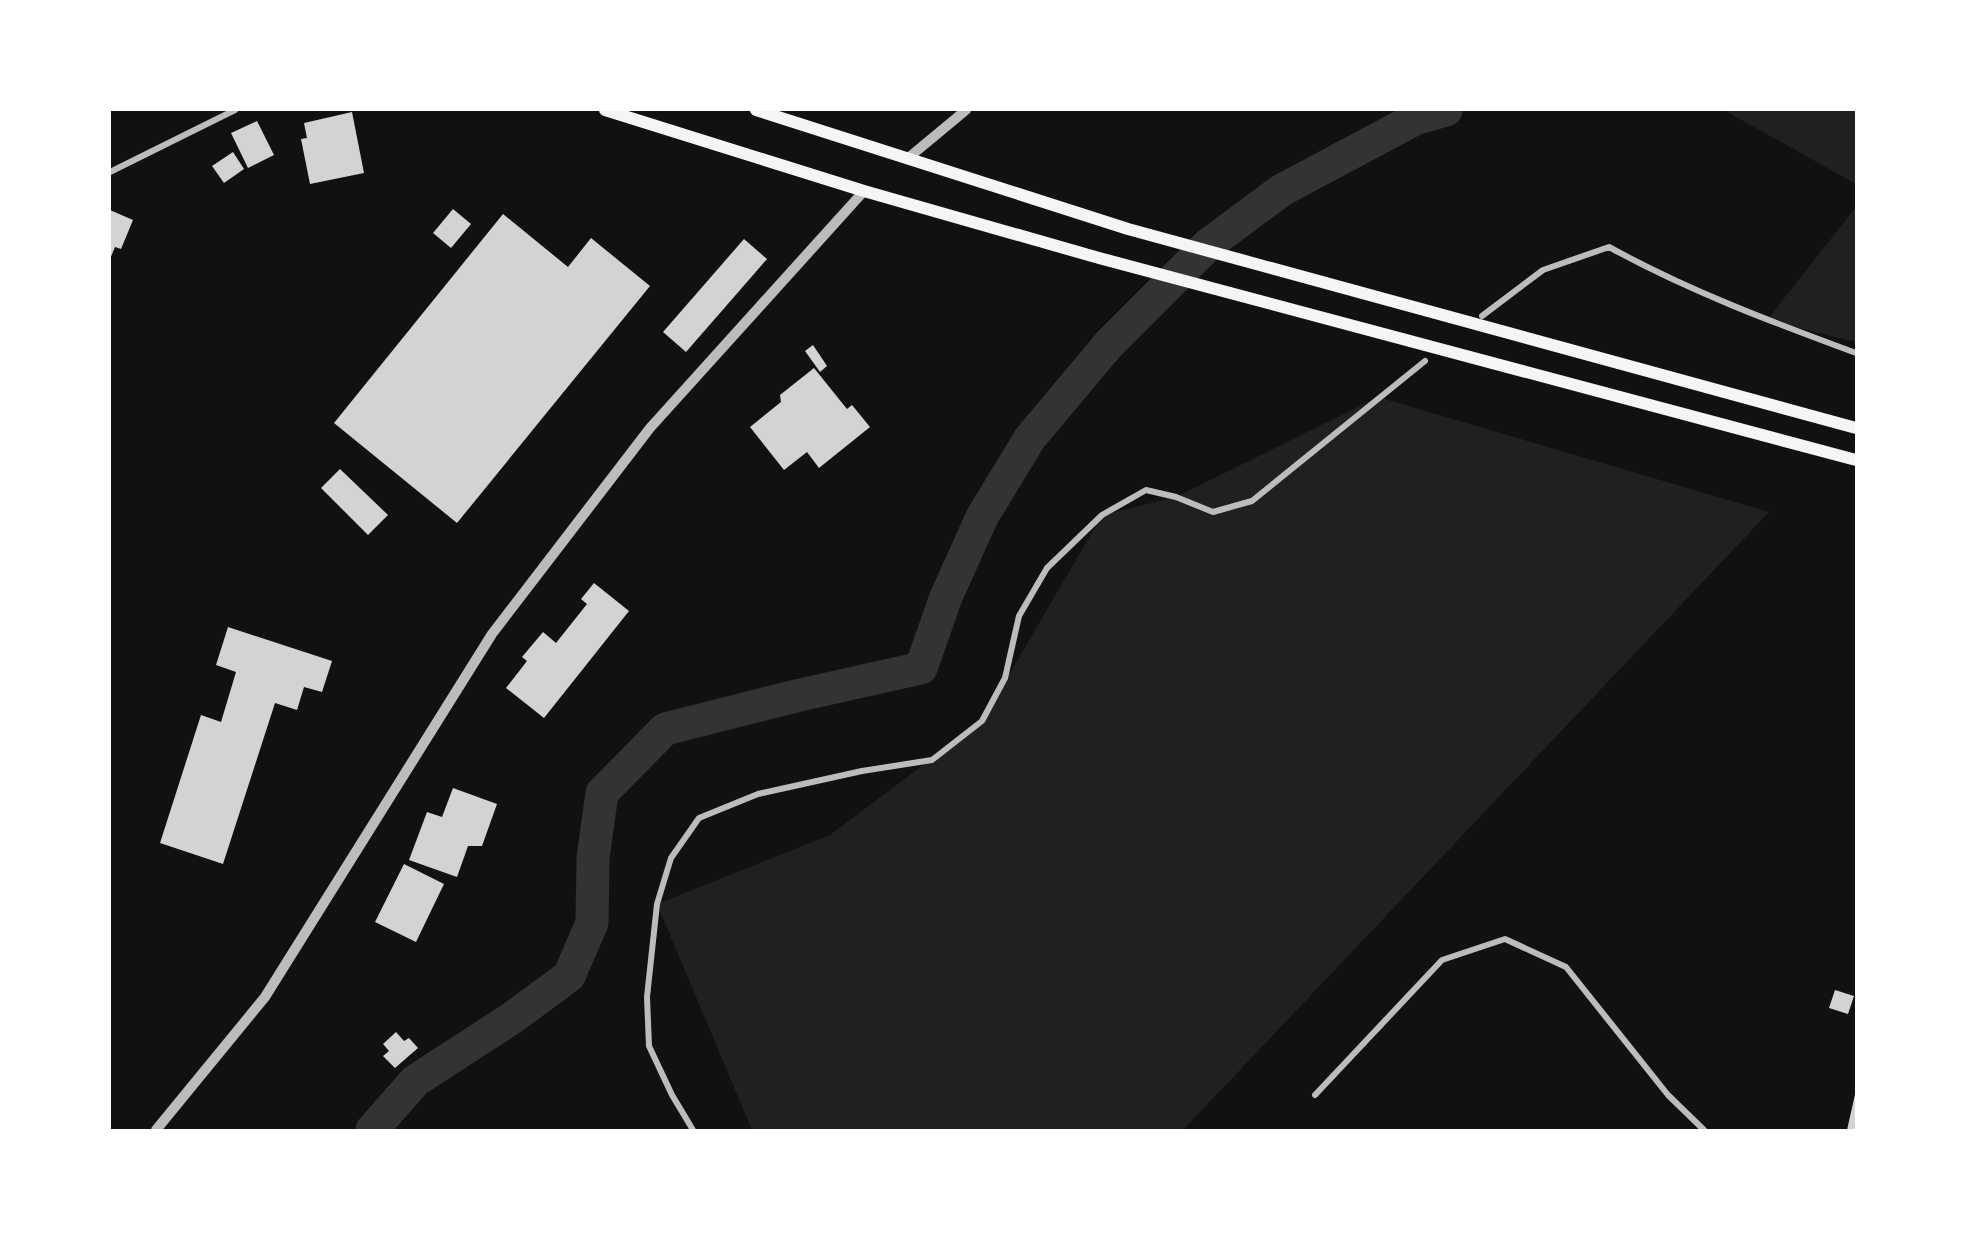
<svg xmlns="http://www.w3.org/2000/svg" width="1966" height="1240" font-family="Ubuntu,sans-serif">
<rect width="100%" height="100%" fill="#111"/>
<g fill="#202020">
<path d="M1724,110H1856V184Z"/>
<path d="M1856,207V342L1767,320Z"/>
<path d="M1378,397L1769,512L1183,1130H752L657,904L830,835L982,721L1102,515L1176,497Z"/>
</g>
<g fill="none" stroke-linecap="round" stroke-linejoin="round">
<path stroke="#333" stroke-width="33" d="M372,1130L415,1081L512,1018L569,976L592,923L593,858L602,793L665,729L800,695L921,668L946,597L982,517L1030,438L1109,344L1209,244L1282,190L1415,119L1446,110"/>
</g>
<g fill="#d3d3d3">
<path d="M352,112L364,173L310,184L301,139L307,138L304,123Z"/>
<path d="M257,121L274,155L248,168L231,133Z"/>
<path d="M233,152L244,169L224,183L212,166Z"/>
<path d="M453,209L471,224L451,248L433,233Z"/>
<path d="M110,210L133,220L121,249L115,247L110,259Z"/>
<path d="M503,214L568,267L591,238L650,286L457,523L334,423Z"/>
<path d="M744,239L767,259L686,352L663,332Z"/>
<path d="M813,345L827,366L820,372L805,351Z"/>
<path d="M814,368L847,409L852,405L870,427L819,468L807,452L784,470L750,427L781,402L780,395Z"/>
<path d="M340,469L388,515L368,535L321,488Z"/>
<path d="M594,583L629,611L544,718L506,688L527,661L522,657L543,632L556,643L587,604L581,599Z"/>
<path d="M228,627L332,661L322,692L304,687L297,710L275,703L223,864L160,843L201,715L221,722L236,672L216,665Z"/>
<path d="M453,788L497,804L482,846H468L457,877L409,860L427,812L442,817Z"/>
<path d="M404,864L444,884L416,942L375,922Z"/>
<path d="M1835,990L1854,996L1848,1014L1829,1008Z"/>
<path d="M396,1032L404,1041L409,1038L418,1048L395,1068L383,1056L389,1051L383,1044Z"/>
<path d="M1856,1090V1130H1847Z"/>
</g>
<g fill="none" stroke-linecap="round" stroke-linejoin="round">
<g stroke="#bcbcbc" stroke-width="6">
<path d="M110,172L235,110"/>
<path d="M1482,316L1543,270L1609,247C1689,291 1772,322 1856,353"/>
<path d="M1315,1095L1442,960L1505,939L1566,967L1668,1095L1704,1130"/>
<path d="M693,1130L672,1095L649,1046L647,997L657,904L671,858L699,818L758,794L862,771L932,760L982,721L1005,678L1019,616L1047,568L1102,515L1146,490L1176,497L1213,512L1252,501L1425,361"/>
</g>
<g stroke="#bcbcbc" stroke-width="10">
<path d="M907,159L966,110"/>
<path d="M156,1130L265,997L492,634L650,428L864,191"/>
</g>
<g stroke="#f5f5f5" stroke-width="12">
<path d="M605,110L864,191L1099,258L1856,460"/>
<path d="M756,110L1128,229L1856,428"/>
</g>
</g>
<rect width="1966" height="1240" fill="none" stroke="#ffffff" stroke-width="222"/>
</svg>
